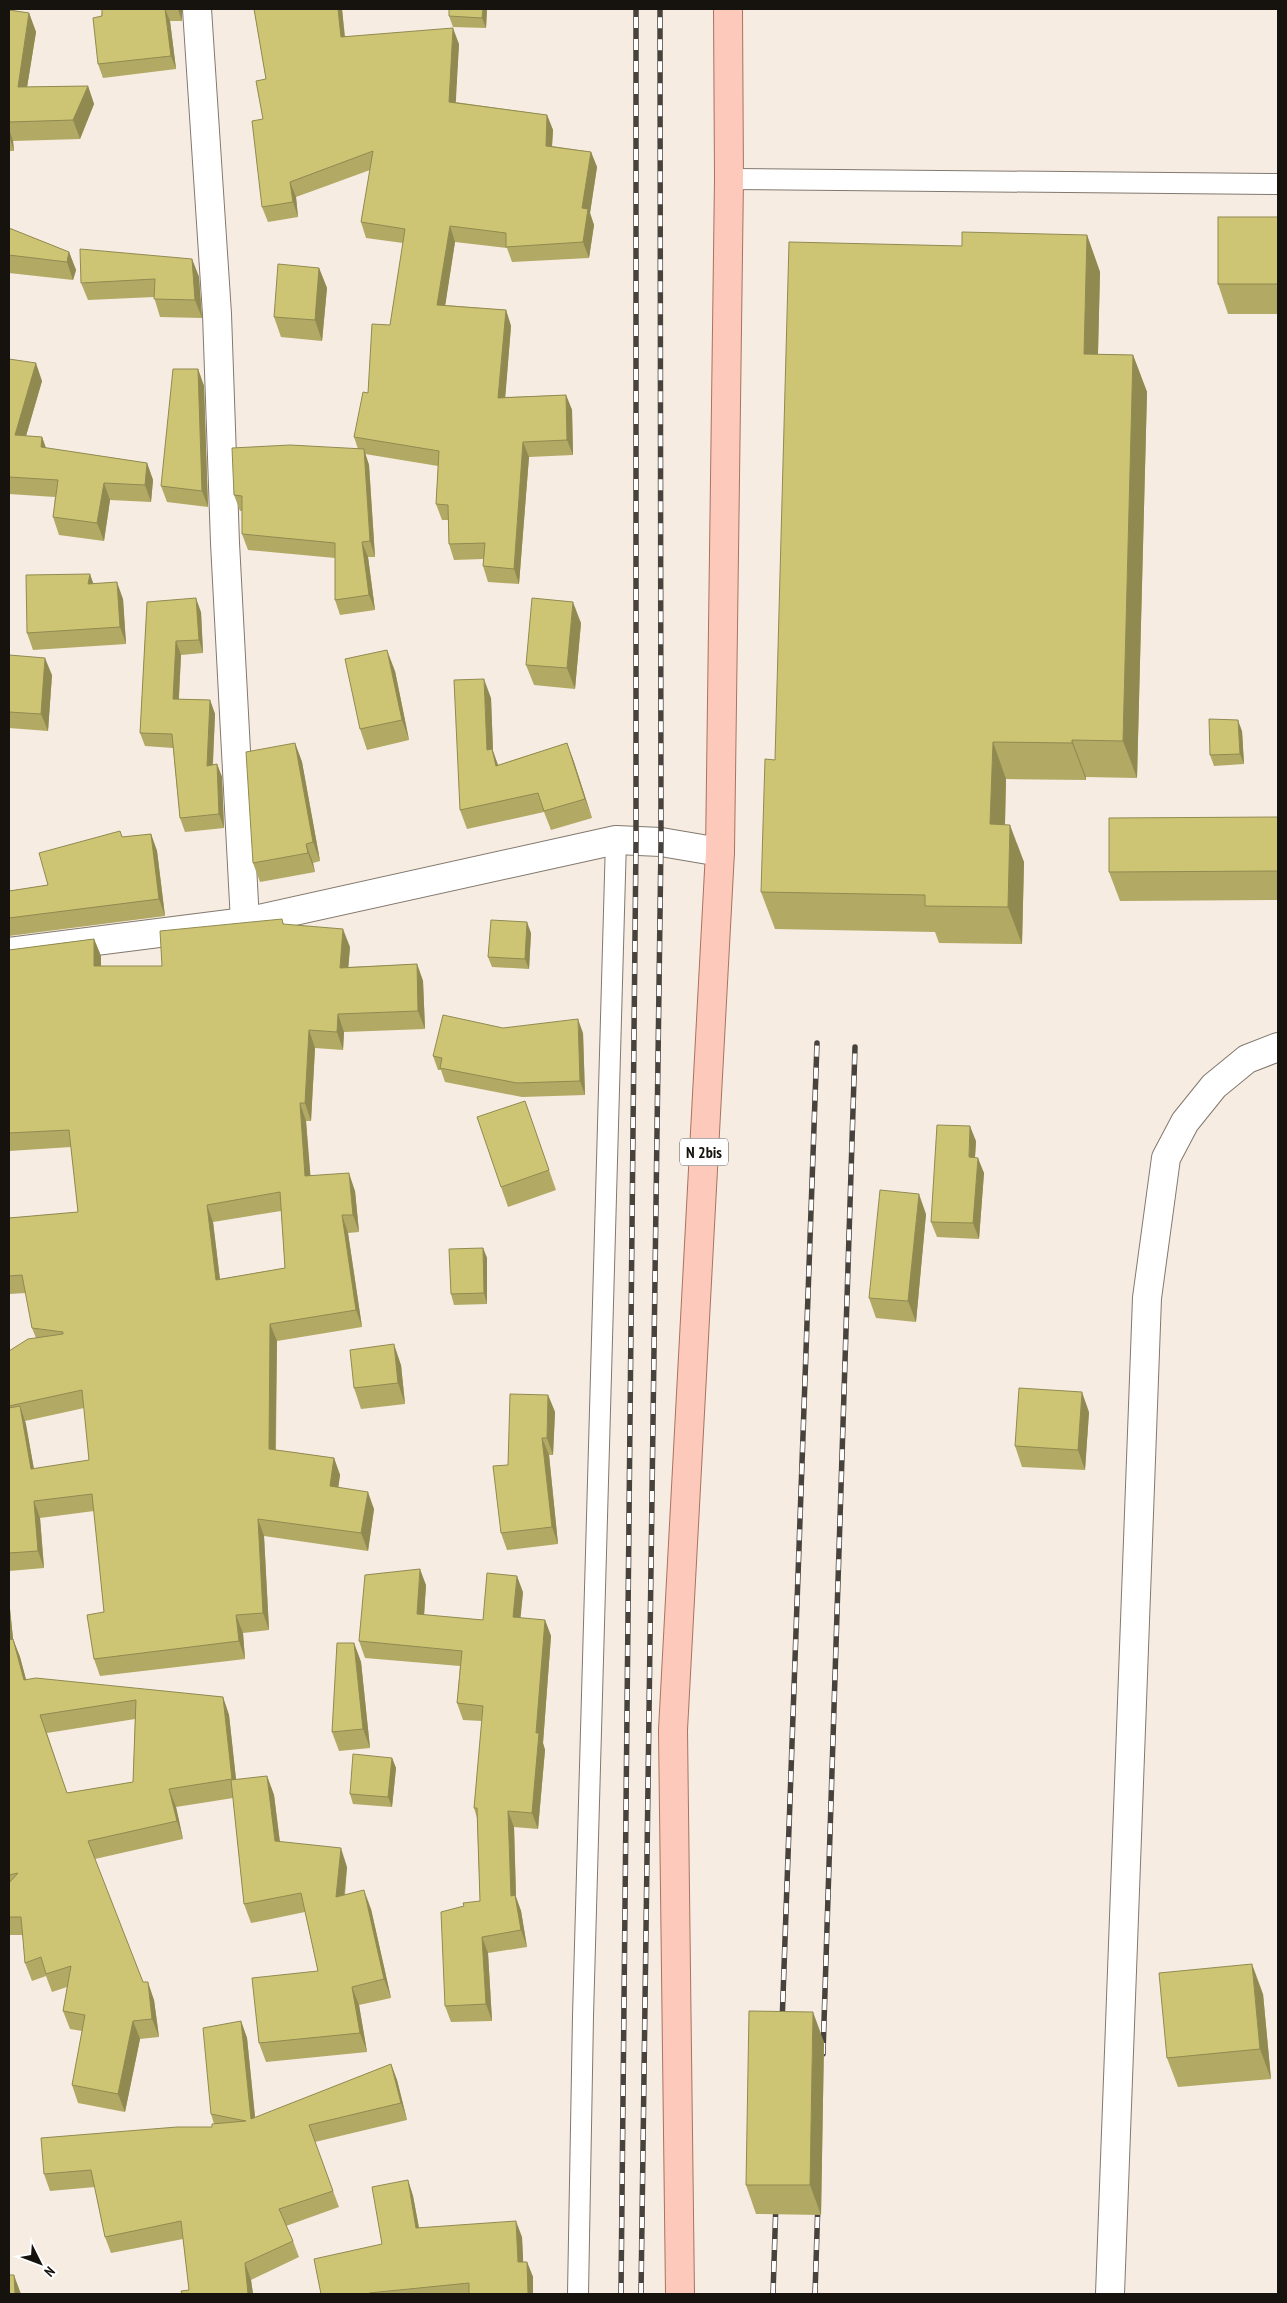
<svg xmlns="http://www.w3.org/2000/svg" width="1287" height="2303" font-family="'PT Sans Narrow',sans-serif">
<rect width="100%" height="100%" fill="#f7ece1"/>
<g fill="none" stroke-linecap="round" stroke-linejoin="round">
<defs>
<g id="lane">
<path d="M729,179L1278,184"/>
<path d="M578,2294L583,2016L616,840"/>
</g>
<g id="street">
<path d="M197,9L217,314L225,543L245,922"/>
<path d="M9,952L245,922L616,840L661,842L720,852"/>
<path d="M1110,2294L1147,1298L1166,1158L1185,1122L1214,1086L1247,1059L1278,1047"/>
</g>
<path id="primary" d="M680,2294L673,1730L720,852L729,179L728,9"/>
</defs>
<use href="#lane" stroke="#82786e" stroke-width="22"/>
<use href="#street" stroke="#82786e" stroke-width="30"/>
<use href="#primary" stroke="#aa7261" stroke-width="30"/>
<use href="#lane" stroke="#fff" stroke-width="20"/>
<use href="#street" stroke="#fff" stroke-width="28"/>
<use href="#primary" stroke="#fcc9bb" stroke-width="28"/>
<defs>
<g id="rail">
<path d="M782,2024L817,1043"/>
<path d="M823,2054L855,1047"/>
<path d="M621,2294L636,841V9"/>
<path d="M641,2294L661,842L660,9"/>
<path d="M773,2294L776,2202"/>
<path d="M815,2294L818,2201"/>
</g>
</defs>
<use href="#rail" stroke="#48423d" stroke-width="5.5"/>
<use href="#rail" stroke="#fff" stroke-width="4" stroke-dasharray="11" stroke-linecap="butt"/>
</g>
<g fill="#b1a964" fill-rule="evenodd">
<path d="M9,9H12L11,10L29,13L36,32L27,87L88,86L94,104L80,139L13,141L14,151H9Z"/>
<path d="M102,9H182V21H170L176,69L103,78L98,64Z"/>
<path d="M254,9H342L345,36L459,44L455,102L547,115L553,130L552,146L591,152L597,167L590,213L594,225L589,258L512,262L507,248L455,242L445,305L506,310L511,326L505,397L566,395L572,410L573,455L529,457L519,584L488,582L483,566V559L454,560L449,544L448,520H442L436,504L438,466L365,454L369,465L375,557H368L375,610L340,615L335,600V558L248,550L242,534V511H240L234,495L358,449L354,437L390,325L403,243L366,238L361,222L370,170L296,197L298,217L268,222L262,207L263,119L266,79Z"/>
<path d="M449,9H487L486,28L453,27L449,16Z"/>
<path d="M1278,217V314H1228L1218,284Z"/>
<path d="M9,228L69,252L76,270L73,280L9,273Z"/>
<path d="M1087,235L1100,272L1098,354L1133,355L1147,392L1137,778L1086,777V780L1006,779L1005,825L1024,862L1022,944L939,943L935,932L775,929L761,892L962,246Z"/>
<path d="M192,259L199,277L202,318L160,317L154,297L88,300L81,283Z"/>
<path d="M319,268L327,288L322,341L281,337L274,317Z"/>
<path d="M9,359L42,381L26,436L42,437L46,448L147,463L153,480L151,502L110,500L104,541L59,535L53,517L55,497L9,494Z"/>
<path d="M198,369L204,386L208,507L167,502L161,486Z"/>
<path d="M93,583L123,599L126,644L33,650L27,633Z"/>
<path d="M147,602L201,612L203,653L181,655L179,699L210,700L215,714L213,765L217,764L222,777L224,828L185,832L180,818L173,748L145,746L140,733Z"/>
<path d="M581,623L575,689L534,685L526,665Z"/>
<path d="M9,655L52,675L48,731L9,728Z"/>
<path d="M395,671L409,740L367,750L360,729Z"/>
<path d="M491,698L493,751L498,765L567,743L574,762L592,818L551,830L544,812L467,829L460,810Z"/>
<path d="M1242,731L1244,764L1214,766L1210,755Z"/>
<path d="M295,743L302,762L320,861L313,863L315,872L260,882L253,863Z"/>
<path d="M1278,817V900L1120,901L1109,872Z"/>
<path d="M151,834L157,851L165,916L9,936V891L48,885L123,837Z"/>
<path d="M282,919L284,925L350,947L348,967L417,964L423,981L425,1029L344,1032L343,1050L315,1048L311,1121H306L310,1176L355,1191L359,1232L348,1233L362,1327L277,1341L276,1450L334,1458L340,1475L338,1488L374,1509L368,1551L264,1536L269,1630L243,1633L245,1659L100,1676L94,1659L104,1612L94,1511L40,1518L44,1568L9,1571V1351L36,1338L32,1328L26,1293L9,1294V1218L78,1212L71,1147L9,1151V950L94,939L101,956V966H162ZM281,1211L285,1268L220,1279L213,1222ZM84,1408L89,1460L34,1469L25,1421Z"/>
<path d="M531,933L529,969L492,967L488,957Z"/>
<path d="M503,1028L583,1033L585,1095L522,1097L445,1082L441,1070H438L433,1056Z"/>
<path d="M525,1101L556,1190L508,1207L501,1187Z"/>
<path d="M976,1141L975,1157L984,1173L979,1239L937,1237L931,1222Z"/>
<path d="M926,1214L916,1322L876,1318L869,1298Z"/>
<path d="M483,1248L487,1258V1304L454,1305L451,1294Z"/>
<path d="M401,1365L405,1404L361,1409L354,1388Z"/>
<path d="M548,1395L555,1412L553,1455H549L558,1544L507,1550L501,1533L508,1465Z"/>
<path d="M1089,1412L1085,1470L1022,1467L1015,1446Z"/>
<path d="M426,1585L424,1615L483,1620L523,1592L520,1618L545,1620L551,1636L543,1743L545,1750L538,1829L514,1827L516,1897L521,1911L527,1947L488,1953L492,2021L451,2022L445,2006L464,1906L480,1901L477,1818L474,1808L482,1721L463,1720L457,1703L460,1666L365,1658L359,1641Z"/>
<path d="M9,1599L13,1639L20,1657L26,1680L223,1697L229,1715L236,1780L267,1776L274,1795L280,1842L347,1867L345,1895L371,1909L391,1998L359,2005L367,2052L266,2062L259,2043L318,1971L305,1912L251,1923L244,1904L233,1798L176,1807L183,1839L95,1859L143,1982L154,2000L159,2037L140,2039L125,2112L78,2103L72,2085L82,2031L70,2029L63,2011L67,1987L52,1992L46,1976L32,1981L25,1963L23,1935H9ZM135,1719L133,1782L67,1793L47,1733Z"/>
<path d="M354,1643L361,1662L370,1748L339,1751L332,1732Z"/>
<path d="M392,1758L396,1768L392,1807L353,1804L350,1794Z"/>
<path d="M1263,1994L1271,2079L1178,2087L1167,2058Z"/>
<path d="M241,2021L247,2038L255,2118L391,2064L397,2080L407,2120L315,2142L339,2207L286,2226L293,2241L299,2257L251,2280L253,2294H182L189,2290L183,2239L111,2253L105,2237L95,2187L50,2191L44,2174L212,2127L214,2124L211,2114Z"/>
<path d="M824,2042L821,2215L756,2214L746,2185Z"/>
<path d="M408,2180L413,2196L419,2228L522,2237L523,2262H527L533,2277V2294H321L382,2244Z"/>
</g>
<g fill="#908a51">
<path d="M165,9L170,21L176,69L171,56Z"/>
<path d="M178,9H182V21Z"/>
<path d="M338,9H342L346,52L341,37Z"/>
<path d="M483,9H487L486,28L482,18Z"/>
<path d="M29,13L36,32L24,106L18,87Z"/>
<path d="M453,28L459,44L455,117L449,102Z"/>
<path d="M88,86L94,104L80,139L73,120Z"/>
<path d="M547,115L553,130L551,161L546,146Z"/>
<path d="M9,129L13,141L14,151L9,136Z"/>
<path d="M591,152L597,167L590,213L594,225L589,258L583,242L582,208Z"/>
<path d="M290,182L296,197L298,217L293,202Z"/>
<path d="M450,226L455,242L443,320L437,305Z"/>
<path d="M1087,235L1100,272L1097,391L1084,354Z"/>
<path d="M69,252L76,270L73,280L67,262Z"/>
<path d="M192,259L199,277L202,318L195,300Z"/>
<path d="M319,268L327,288L322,341L315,320Z"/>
<path d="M506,310L511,326L504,413L498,398Z"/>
<path d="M1133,355L1147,392L1137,778L1123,741Z"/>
<path d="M36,363L42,381L21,453L15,435Z"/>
<path d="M198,369L204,386L208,507L202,491Z"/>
<path d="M566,395L572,410L573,455L567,440Z"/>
<path d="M42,437L48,454L41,447Z"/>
<path d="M523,442L529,457L519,584L514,569Z"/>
<path d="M364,449L369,465L375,557L370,541Z"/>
<path d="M147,463L153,480L151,502L145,485Z"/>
<path d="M104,483L110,500L104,541L97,523Z"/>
<path d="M362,542L368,557L375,610L369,595Z"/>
<path d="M90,574L96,591L88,584Z"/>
<path d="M117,582L123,599L126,644L120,627Z"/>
<path d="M196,598L201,612L203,653L199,640Z"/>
<path d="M573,602L581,623L575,689L567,668Z"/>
<path d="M176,641L181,655L178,712L173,699Z"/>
<path d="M387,650L395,671L409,740L402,720Z"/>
<path d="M45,658L52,675L48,731L41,714Z"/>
<path d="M484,679L491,698L493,751L499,768L503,785L487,750Z"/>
<path d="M210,700L215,714L212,779L207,766Z"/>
<path d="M1238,720L1242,731L1244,764L1240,754Z"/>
<path d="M1072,740L1086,777V780L1072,743Z"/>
<path d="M993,742L1006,779L1004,862L990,824Z"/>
<path d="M295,743L302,762L320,861L313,842Z"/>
<path d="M567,743L574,762L592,818L585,799Z"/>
<path d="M217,764L222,777L224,828L219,814Z"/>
<path d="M1010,825L1024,862L1022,944L1008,907Z"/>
<path d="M151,834L157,851L165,916L159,899Z"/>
<path d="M306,844L313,863L315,872L308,853Z"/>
<path d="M527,922L531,933L529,969L525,959Z"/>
<path d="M343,929L350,947L347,985L340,968Z"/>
<path d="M94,939L101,956V984L94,966Z"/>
<path d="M417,964L423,981L425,1029L418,1011Z"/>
<path d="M338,1014L344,1032L343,1050L337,1032Z"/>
<path d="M578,1019L583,1033L585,1095L580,1081Z"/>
<path d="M309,1030L315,1048L311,1121L305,1103Z"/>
<path d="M300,1103L306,1121L312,1194L305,1176Z"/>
<path d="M970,1126L976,1141L974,1172L969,1157Z"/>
<path d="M978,1158L984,1173L979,1239L973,1223Z"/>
<path d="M349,1173L355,1191L359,1232L353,1215Z"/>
<path d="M919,1194L926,1214L916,1322L908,1301Z"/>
<path d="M207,1205L213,1222L222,1297L216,1280Z"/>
<path d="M342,1215L348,1233L362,1327L356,1310Z"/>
<path d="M483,1248L487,1258V1304L484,1293Z"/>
<path d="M270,1324L277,1341L275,1466L269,1449Z"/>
<path d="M394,1344L401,1365L405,1404L398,1383Z"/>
<path d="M1082,1392L1089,1412L1085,1470L1078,1450Z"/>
<path d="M548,1395L555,1412L553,1455L547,1438Z"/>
<path d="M20,1406L26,1424L37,1487L31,1469Z"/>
<path d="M542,1438L549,1455L558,1544L552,1527Z"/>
<path d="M334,1458L340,1475L336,1504L330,1486Z"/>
<path d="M368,1492L374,1509L368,1551L361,1533Z"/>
<path d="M34,1501L40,1518L44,1568L38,1551Z"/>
<path d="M258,1519L264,1536L269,1630L263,1613Z"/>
<path d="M420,1569L426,1585L423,1631L417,1614Z"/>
<path d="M517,1576L523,1592L519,1634L513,1617Z"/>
<path d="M9,1599L15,1658L9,1641Z"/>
<path d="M236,1615L243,1633L245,1659L239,1641Z"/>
<path d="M545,1620L551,1636L543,1743L545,1750L538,1829L532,1813L536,1733Z"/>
<path d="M13,1639L20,1657L31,1698L24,1680Z"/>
<path d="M354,1643L361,1662L370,1748L363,1729Z"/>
<path d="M223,1697L229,1715L238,1797L232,1779Z"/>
<path d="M392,1758L396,1768L392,1807L388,1797Z"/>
<path d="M267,1776L274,1795L282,1860L275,1841Z"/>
<path d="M169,1789L176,1807L183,1839L177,1821Z"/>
<path d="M508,1811L514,1827L516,1897L521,1911L527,1947L521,1930L511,1896Z"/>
<path d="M341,1848L347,1867L342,1916L336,1897Z"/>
<path d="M364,1890L371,1909L391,1998L384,1979Z"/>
<path d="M482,1937L488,1953L492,2021L486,2004Z"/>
<path d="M1252,1964L1263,1994L1271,2079L1260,2049Z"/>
<path d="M148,1982L154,2000L159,2037L152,2019Z"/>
<path d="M352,1987L359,2005L367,2052L360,2033Z"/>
<path d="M813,2012L824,2042L821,2215L810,2185Z"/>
<path d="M133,2021L140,2039L125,2112L118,2094Z"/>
<path d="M241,2021L247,2038L257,2136L251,2119Z"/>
<path d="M391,2064L397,2080L407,2120L401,2103Z"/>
<path d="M408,2180L413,2196L422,2244L416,2228Z"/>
<path d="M516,2221L522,2237L524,2278L518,2262Z"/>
<path d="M527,2262L533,2277V2294H528Z"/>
<path d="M245,2263L251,2280L253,2294H248Z"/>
<path d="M14,2275L21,2294H15Z"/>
</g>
<g fill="#cec574" stroke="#908a51" fill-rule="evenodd">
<path d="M102,9H165L171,56L98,64L93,18L102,16Z"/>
<path d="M254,9H338L341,37L453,28L449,102L547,115L546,146L591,152L582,208L588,209L583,242L506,247V233L450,226L437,305L506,310L498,398L566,395L567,440L523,442L514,569L483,566L485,543L449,544L448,505L436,504L439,451L354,437L363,392L368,393L372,324L390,325L405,229L361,222L373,151L290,182L293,202L262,207L252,121L263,119L256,81L266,79Z"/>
<path d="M449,9H483L482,18L449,16Z"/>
<path d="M9,10L29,13L18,87L88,86L73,120L9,122Z"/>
<rect x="1218" y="217" width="60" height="67"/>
<path d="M9,228L69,252L67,262L9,255Z"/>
<path d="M962,232L1087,235L1084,354L1133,355L1123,741L1072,740V743L993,742L990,824L1010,825L1008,907L925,906V895L761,892L765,759L775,760L789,242L962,246Z"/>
<path d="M80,249L192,259L195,300L154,299L155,279L81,283Z"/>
<path d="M278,264L319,268L315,320L274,317Z"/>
<path d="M9,359L36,363L15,435L42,437L41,447L147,463L145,485L104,483L97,523L53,517L58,480L9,477Z"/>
<path d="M173,369H198L202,491L161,486Z"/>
<path d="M290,445L364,449L370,541L362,542L369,595L335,600V543L242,534V496L234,495L232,448Z"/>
<path d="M90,574L88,584L117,582L120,627L27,633L26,575Z"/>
<path d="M196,598L199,640L176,641L173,699L210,700L207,766L217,764L219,814L180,818L172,734L140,733L147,602Z"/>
<path d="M532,598L573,602L567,668L526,665Z"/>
<path d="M387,650L402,720L360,729L345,659Z"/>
<path d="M9,655L45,658L41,714L9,712Z"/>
<path d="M484,679L487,750L492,749L496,766L567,743L585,799L544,811L538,793L460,810L454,680Z"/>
<path d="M1209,719L1238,720L1240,754L1210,755Z"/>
<path d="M295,743L313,842L306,844L308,853L253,863L246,752Z"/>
<path d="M1278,817V871L1109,872V818Z"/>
<path d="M120,831L122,837L151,834L159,899L9,918V891L48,885L39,853Z"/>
<path d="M282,919L283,924L343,929L340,968L417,964L418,1011L338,1014L337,1032L309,1030L305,1103H300L305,1176L349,1173L353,1215H342L356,1310L270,1324L269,1449L334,1458L330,1486L368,1492L361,1533L258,1519L263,1613L236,1615L239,1641L94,1659L87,1615L104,1612L92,1494L34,1501L38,1551L9,1553V1408L20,1406L31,1469L89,1460L82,1390L9,1406V1351L28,1339L63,1334V1332L32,1328L22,1275L9,1276V1218L78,1212L69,1130L9,1133V950L94,939V966H162L160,931ZM280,1192L285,1268L216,1280L207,1205Z"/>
<path d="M491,920L527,922L525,959L488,957Z"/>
<path d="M443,1015L503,1028L578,1019L580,1081L517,1083L440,1068L442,1058L433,1056Z"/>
<path d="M525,1101L549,1170L501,1187L477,1117Z"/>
<path d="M937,1125L970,1126L969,1157L978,1158L973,1223L931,1222Z"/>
<path d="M880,1190L919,1194L908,1301L869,1298Z"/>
<path d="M483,1248L484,1293L451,1294L449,1249Z"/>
<path d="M394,1344L398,1383L354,1388L350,1350Z"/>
<path d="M1019,1388L1082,1392L1078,1450L1015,1446Z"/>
<path d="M510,1394L548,1395L547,1438H542L552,1527L501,1533L493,1466L508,1465Z"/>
<path d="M420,1569L417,1614L483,1620L487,1573L517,1576L513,1617L545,1620L536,1733H539L532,1813L508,1811L511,1896L515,1895L521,1930L482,1937L486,2004L445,2006L441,1912L464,1906L463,1903L480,1901L477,1808H474L483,1706L457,1703L462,1651L359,1641L365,1575Z"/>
<path d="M13,1639L24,1680L36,1678L223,1697L232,1779L169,1789L177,1821L88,1841L143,1982H148L152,2019L133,2021L118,2094L72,2085L85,2015L63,2011L71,1966L46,1974L41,1957L25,1963L21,1917H9V1883L18,1873L9,1875V1640ZM136,1700L133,1782L67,1793L40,1715Z"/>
<path d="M337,1643H354L363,1729L332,1732Z"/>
<path d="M353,1754L392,1758L388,1797L350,1794Z"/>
<path d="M267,1776L275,1841L341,1848L336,1897L364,1890L384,1979L352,1987L360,2033L259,2043L252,1978L318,1971L301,1893L244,1904L231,1780Z"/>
<path d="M1252,1964L1260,2049L1167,2058L1159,1973Z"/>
<path d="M749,2011L813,2012L810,2185H746Z"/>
<path d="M241,2021L251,2119L391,2064L401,2103L309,2125L333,2191L279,2209L293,2241L245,2263L248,2294H182L181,2291L189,2290L181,2221L105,2237L91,2170L44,2174L41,2138L177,2127H212V2124L246,2121L211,2114L203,2028Z"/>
<path d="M408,2180L416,2228L516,2221L518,2262H527L528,2294H469V2283L369,2293V2294H321L314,2259L382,2244L372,2187Z"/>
<path d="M9,2275H14L15,2294H9Z"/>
</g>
<g text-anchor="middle" stroke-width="4.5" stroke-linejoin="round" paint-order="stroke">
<rect fill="#fff" stroke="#5c5956" stroke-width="1" x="680" y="1138.5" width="48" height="27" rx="4"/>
<g font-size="16" font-weight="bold" fill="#16120e">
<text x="704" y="1158">N 2bis</text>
</g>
</g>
<rect width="1287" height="2303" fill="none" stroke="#16120e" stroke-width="20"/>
<g transform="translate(40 2263) rotate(132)" stroke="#ffffff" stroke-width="4" paint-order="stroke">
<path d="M0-4L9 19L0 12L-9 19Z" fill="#16120e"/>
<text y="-8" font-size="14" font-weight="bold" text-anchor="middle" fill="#16120e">N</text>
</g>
</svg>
